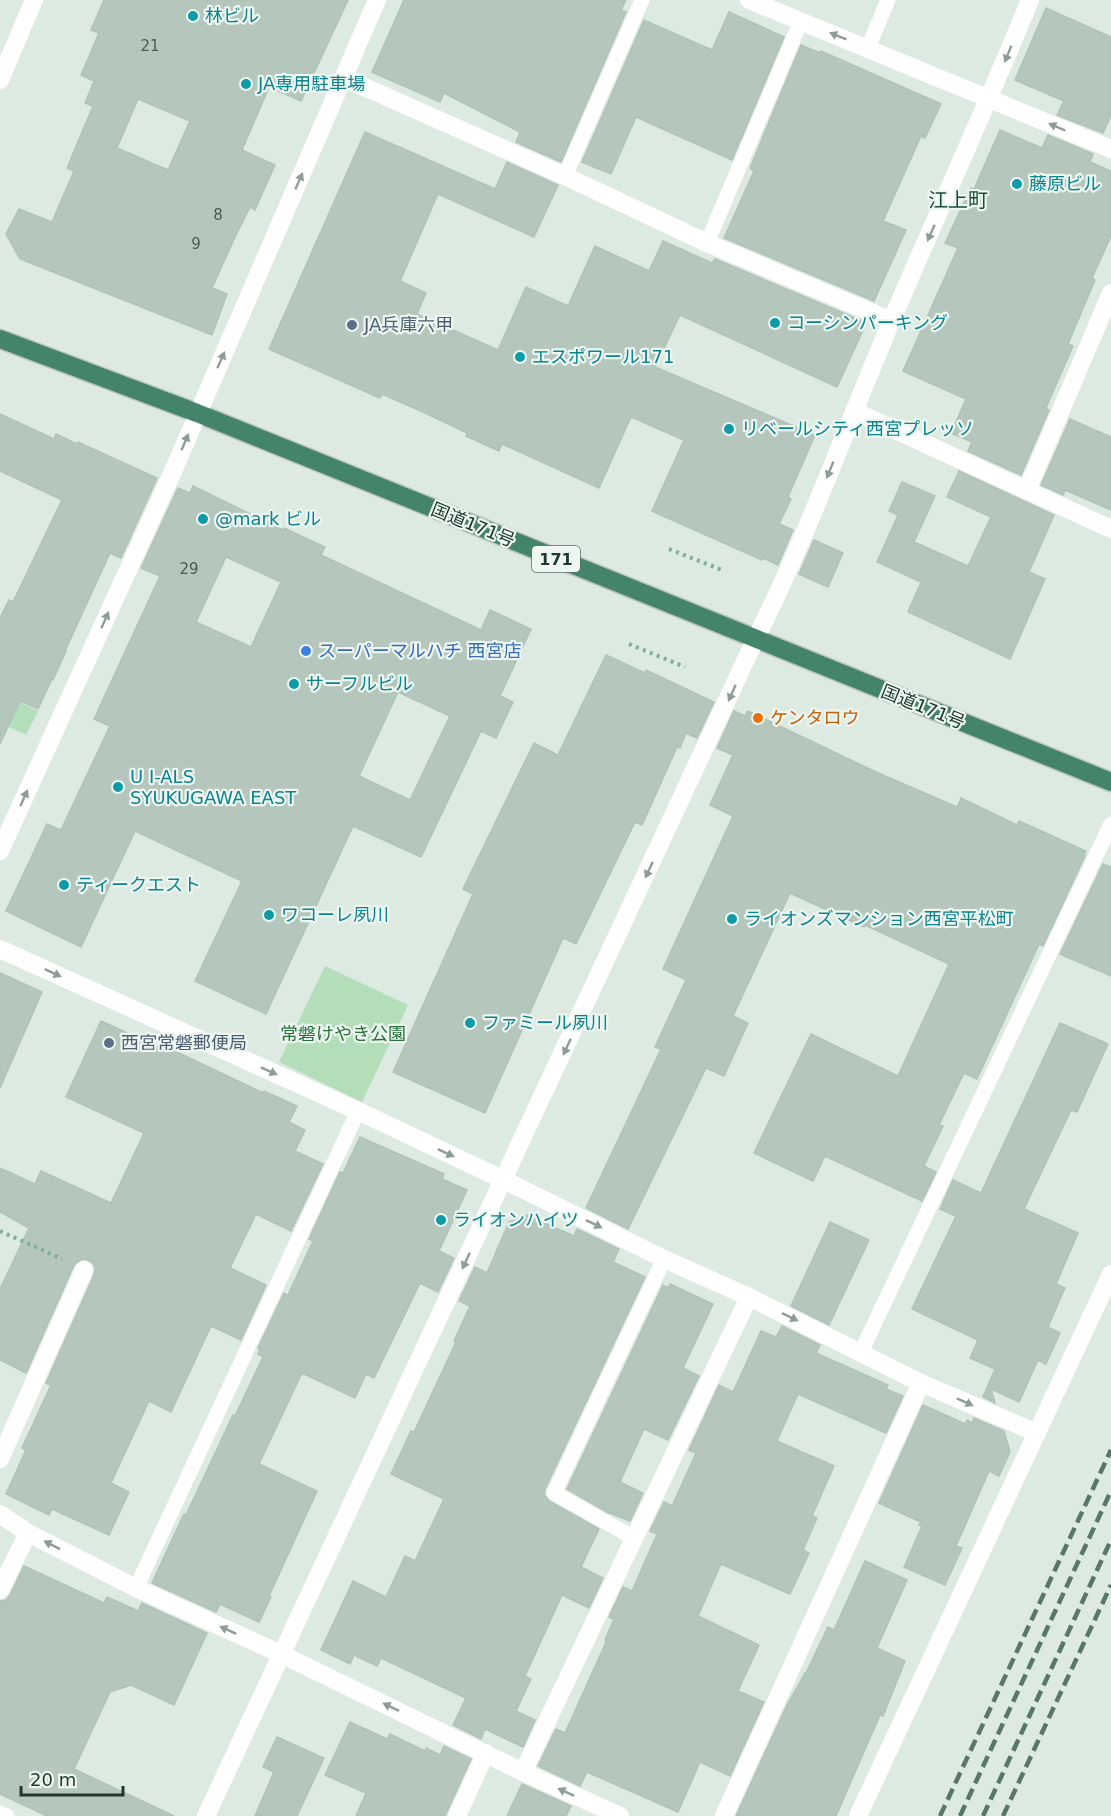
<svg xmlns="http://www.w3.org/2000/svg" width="1111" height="1816" font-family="'DejaVu Sans','Noto Sans JP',sans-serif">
<rect width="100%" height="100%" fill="#ddeae2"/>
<g fill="#b4ddb9">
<path d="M0,693L38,711L26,735L0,723Z"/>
<path d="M325,966L408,1005L362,1102L279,1062Z"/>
</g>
<g fill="#b5c7bd" stroke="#afc3b8" stroke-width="1.5" fill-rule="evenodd">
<path d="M104,0H348L301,101L269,87L242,150L275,165L255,210L250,207L235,237L212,288L227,294L212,335L20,259L6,234L19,209L52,222L74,171L67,168L93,106L85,103L94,81L81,75L99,33L91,30ZM138,99L190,121L168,170L117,148Z"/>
<path d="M404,0H626L621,10L626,12L561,162L516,142L520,132L444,93L440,102L372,72Z"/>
<path d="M1046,8L1111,37V115L1103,133L1057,115L1064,101L1015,80Z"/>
<path d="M729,12L784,37L732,160L636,117L611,174L582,162L644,20L712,50Z"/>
<path d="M801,45L820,53L821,51L941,104L925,138L921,136L883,221L906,230L874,301L724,238L754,171L750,168Z"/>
<path d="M1000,130L1042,148L1048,135L1093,154L1090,162L1111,171V236L1092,278L1095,280L1068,344L1073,346L1046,408L1049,410L1021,475L968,451L972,442L951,433L966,399L903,371L958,248L945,243L971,188L974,189Z"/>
<path d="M365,132L495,189L507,162L558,185L534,237L438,194L400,281L426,293L417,314L498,350L526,287L568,306L595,246L649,271L663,241L712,263L715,259L865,322L862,327L864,328L837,387L680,315L655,367L815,435L788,497L791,499L779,524L793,530L778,565L763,558L762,560L652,511L684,440L631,417L599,488L502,444L499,451L466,436L467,433L423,412L382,394L380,398L269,349Z"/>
<path d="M0,414L54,439L56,434L77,444L78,442L157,478L121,558L110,553L65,651H66L53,680L52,679L38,709L20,701L0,744V618L9,600L13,602L62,500L0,471Z"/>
<path d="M1070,419L1111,437V510L1065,490L1063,495L1041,485Z"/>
<path d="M959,471L1054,515L1029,572L1045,579L1010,659L908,612L921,582L877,562L898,515L889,511L902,482L935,496L914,542L968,566L991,517L947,497Z"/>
<path d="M193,486L283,530L284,528L325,547L321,555L481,630L490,610L531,629L500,696L513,702L496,738L481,731L421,857L353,826L266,1014L195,981L242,881L135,831L81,947L6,911L47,824L61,830L110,726L94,719L160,576L141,568L178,488L190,493ZM226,557L281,582L251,647L196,622ZM398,692L450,716L410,800L359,776Z"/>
<path d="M814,540L843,553L828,587L799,574Z"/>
<path d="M606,655L645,673L646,670L714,702L697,738L686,733L680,748L677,747L642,825L635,822L576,944L563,938L485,1113L393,1072L473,894L463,889L534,743L558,755Z"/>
<path d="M734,711L745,716L748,711L876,772L957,807L961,798L1017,825L1019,821L1086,851L1084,855L1085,856L1043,946L1039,944L977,1079L964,1073L939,1125L943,1126L924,1166L936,1172L922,1201L825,1156L813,1181L754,1153L811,1034L898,1076L949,964L865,925L864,927L790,893L733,1016L748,1023L724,1076L706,1068L628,1229L586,1208L661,1049L655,1047L686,980L663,969L733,816L710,805L733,755L717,748Z"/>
<path d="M1103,864L1111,867V976L1060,954Z"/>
<path d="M0,973L42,992L0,1088Z"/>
<path d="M101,1021L158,1047L160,1044L263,1093L264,1091L297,1106L289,1122L305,1130L295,1151L323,1164L291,1231L256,1214L230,1268L266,1285L241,1340L211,1326L171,1412L149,1401L111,1483L129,1492L109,1535L52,1509L49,1515L6,1494L26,1450L22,1448L51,1385L46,1383L94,1275L95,1268L93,1263L88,1260L82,1259L74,1265L26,1373L0,1360V1289L29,1228L0,1212V1168L35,1184L41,1171L111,1203L144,1133L66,1097Z"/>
<path d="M1060,1023L1108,1044L1077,1112L1071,1110L1024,1209L1078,1233L1056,1284L1065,1288L1048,1327L1060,1333L1046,1364L1038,1360L1019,1402L991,1389L995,1403L983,1397L995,1369L970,1358L978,1340L912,1309L956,1216L940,1209L953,1180L981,1193Z"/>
<path d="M360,1137L444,1174L442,1179L467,1190L439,1251L454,1258L438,1292L420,1283L374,1378L366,1374L355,1398L304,1374L301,1375L259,1464L317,1491L269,1596L271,1597L259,1622L220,1604L216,1612L152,1583L184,1514L186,1515L233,1415L235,1416L263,1357L258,1354L260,1349L258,1348L284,1293L288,1295L313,1241L309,1239L340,1172L343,1173Z"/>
<path d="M526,1215L574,1236L577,1229L619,1249L613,1262L645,1277L545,1489L544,1494L549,1501L599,1529L581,1567L603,1578L589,1608L562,1595L525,1676L531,1679L516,1711L535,1720L523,1747L485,1729L481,1739L453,1725L466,1698L381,1658L377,1666L354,1655L350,1664L321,1650L353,1581L386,1597L405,1556L415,1561L444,1499L391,1474L411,1431L414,1432L456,1342L454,1341L470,1306L459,1301L475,1267L487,1273L509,1222Z"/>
<path d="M830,1222L869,1240L829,1325L791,1306Z"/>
<path d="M670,1284L713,1304L683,1368L699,1376L668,1440L644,1429L620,1482L643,1493L630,1521L607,1512L567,1489L663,1285L668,1288Z"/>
<path d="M782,1326L820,1345L816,1353L888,1385L886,1389L903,1396L886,1433L798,1394L777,1441L834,1466L812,1516L817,1518L803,1550L809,1553L790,1594L721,1564L698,1616L759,1645L738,1691L764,1702L730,1776L700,1762L678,1812L587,1772L580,1786L538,1766L556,1729L565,1733L607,1640H605L614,1619L609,1617L623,1587L632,1591L657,1534L650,1531L664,1502L672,1506L696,1453L689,1450L719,1385L733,1392L761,1331L776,1337Z"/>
<path d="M923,1405L965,1424L967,1420L972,1423L974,1418L1004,1431L1010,1452L999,1476L989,1471L956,1546L962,1548L945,1585L904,1567L922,1526L919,1525L921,1522L879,1503Z"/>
<path d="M865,1561L907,1580L877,1648L905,1661L883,1716L880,1715L836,1816H736L786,1707L805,1673H806L828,1627L834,1630Z"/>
<path d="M24,1566L104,1603L107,1597L138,1611L142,1603L207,1633L174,1705L131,1685L110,1692L74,1769L174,1816H47L0,1794V1601L6,1600L10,1595Z"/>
<path d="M350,1722L387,1739L390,1734L425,1751L426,1748L440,1755L444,1746L471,1759L445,1816H356L366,1793L325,1775Z"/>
<path d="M277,1737L324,1758L297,1816H255L274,1772L263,1767Z"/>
<path d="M522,1784L571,1806L566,1816H507Z"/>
</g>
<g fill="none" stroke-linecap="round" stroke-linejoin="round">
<defs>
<path id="trunk" d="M0,339L197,413L1111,782"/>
</defs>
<use href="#trunk" stroke="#bcc4c0" stroke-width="21"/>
<g stroke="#7baf97" stroke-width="4" stroke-dasharray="3 4.5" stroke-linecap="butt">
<path d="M669,549L722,570"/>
<path d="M629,644L685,667"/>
<path d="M0,1231L62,1259"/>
</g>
<g stroke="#fff" stroke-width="15">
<path d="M868,48L888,0"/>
<path d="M565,176L642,0"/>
<path d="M707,243L801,21"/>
<path d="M861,1352L1111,824"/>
<path d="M634,1538L554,1493L664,1259"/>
<path d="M136,1588L358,1111"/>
<path d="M0,1813L7,1816"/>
</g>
<g stroke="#fff" stroke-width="18">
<path d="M749,0L1111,149"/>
<path d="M344,78L565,176L707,243L892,321"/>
<path d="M854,411L1111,529"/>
<path d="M1027,490L1111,293"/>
<path d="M0,851L174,469L377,0"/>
<path d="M0,949L358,1111L504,1180L664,1259L749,1297L921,1383L1037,1433"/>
<path d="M0,1459L84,1270"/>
<path d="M0,1514L28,1533L136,1588L281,1654L523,1772L620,1816"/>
<path d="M0,1590L28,1533"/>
<path d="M523,1772L749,1297"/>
<path d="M206,1816L755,640C807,537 846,428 891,322C937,214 986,108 1030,0"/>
<path d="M457,1816L486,1753"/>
<path d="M724,1816L921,1383"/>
<path d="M858,1816L1111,1274"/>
</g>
<path stroke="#fff" stroke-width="18" d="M0,80L34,0"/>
<use href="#trunk" stroke="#44846b" stroke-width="18"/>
<g stroke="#587669" stroke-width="4.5" stroke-dasharray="12 6" stroke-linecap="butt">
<path d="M940,1816L1111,1450"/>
<path d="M960,1816L1111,1491"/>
<path d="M983,1816L1111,1540"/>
<path d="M1003,1816L1111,1585"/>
</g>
</g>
<defs><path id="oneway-solid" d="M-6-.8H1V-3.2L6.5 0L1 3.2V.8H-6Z" transform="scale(1.5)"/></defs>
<g fill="#8e9c96">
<use href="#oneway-solid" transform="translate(838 36) rotate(-158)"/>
<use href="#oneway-solid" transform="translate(1008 54) rotate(112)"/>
<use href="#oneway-solid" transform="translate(1057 127) rotate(-157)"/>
<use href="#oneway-solid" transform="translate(299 181) rotate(-66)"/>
<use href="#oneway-solid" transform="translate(931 233) rotate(114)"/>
<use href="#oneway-solid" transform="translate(221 360) rotate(-66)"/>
<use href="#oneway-solid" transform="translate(185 442) rotate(-67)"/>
<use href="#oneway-solid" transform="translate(830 470) rotate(112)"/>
<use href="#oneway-solid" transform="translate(105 620) rotate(-66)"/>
<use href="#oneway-solid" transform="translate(732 693) rotate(114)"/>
<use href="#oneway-solid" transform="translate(24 798) rotate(-66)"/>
<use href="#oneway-solid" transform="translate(649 870) rotate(115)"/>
<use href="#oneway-solid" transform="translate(53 973) rotate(25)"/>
<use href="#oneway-solid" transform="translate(567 1047) rotate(115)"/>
<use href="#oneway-solid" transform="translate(269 1071) rotate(24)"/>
<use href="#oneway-solid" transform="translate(446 1153) rotate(25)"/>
<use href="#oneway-solid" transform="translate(594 1224) rotate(26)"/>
<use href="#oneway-solid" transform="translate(466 1261) rotate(115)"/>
<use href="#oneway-solid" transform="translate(790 1317) rotate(26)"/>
<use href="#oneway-solid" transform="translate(965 1402) rotate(24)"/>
<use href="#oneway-solid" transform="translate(52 1545) rotate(-153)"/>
<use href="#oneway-solid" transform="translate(228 1630) rotate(-155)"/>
<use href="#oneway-solid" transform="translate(391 1707) rotate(-154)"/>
<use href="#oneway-solid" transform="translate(566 1792) rotate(-155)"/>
</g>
<g fill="#0f9aa8" stroke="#edf6f0" stroke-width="2">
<circle cx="193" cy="16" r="6"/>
<circle cx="246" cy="84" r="6"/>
<circle cx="1017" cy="184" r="6"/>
<circle cx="775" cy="323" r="6"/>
<circle cx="520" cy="357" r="6"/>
<circle cx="729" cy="429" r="6"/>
<circle cx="203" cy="519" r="6"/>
<circle cx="294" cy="684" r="6"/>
<circle cx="118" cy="787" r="6"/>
<circle cx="64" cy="885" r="6"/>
<circle cx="269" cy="915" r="6"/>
<circle cx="732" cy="919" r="6"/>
<circle cx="470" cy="1023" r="6"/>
<circle cx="441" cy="1220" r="6"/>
</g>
<g fill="#5c6f8a" stroke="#edf6f0" stroke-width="2">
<circle cx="352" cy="325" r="6"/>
<circle cx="109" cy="1043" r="6"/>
</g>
<circle fill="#3f7fe0" stroke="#edf6f0" stroke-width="2" cx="306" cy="651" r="6"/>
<circle fill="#e8710a" stroke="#edf6f0" stroke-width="2" cx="758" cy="718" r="6"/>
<g text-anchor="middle" stroke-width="4.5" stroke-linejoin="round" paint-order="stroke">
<g font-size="15" fill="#445c52">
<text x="150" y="51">21</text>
<text x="218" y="220">8</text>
<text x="196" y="249">9</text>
<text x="189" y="574">29</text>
</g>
<rect fill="#edf6f0" stroke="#5c7268" stroke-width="1.5" x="532" y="546" width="48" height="26" rx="4.5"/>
<g font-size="16" font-weight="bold" fill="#1e392e">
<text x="556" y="565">171</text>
</g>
<g font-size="18" fill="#0d838f" stroke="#edf6f0" text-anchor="start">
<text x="205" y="22">林ビル</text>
<text x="258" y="90">JA専用駐車場</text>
<text x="1029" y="190">藤原ビル</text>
<text x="787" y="329">コーシンパーキング</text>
<text x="532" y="363">エスポワール171</text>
<text x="741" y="435">リベールシティ西宮プレッソ</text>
<text x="215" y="525">@mark ビル</text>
<text x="306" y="690">サーフルビル</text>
<text x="130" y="783">U I-ALS<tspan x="130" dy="21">SYUKUGAWA EAST</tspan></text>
<text x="76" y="891">ティークエスト</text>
<text x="281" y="921">ワコーレ夙川</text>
<text x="744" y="925">ライオンズマンション西宮平松町</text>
<text x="482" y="1029">ファミール夙川</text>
<text x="453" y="1226">ライオンハイツ</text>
</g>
<g font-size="18" fill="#4e5e75" stroke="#edf6f0" text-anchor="start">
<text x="364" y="331">JA兵庫六甲</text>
<text x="121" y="1049">西宮常磐郵便局</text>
</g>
<g font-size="18" fill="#1e392e" stroke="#edf6f0">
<text transform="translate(473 525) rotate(22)" y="6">国道171号</text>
<text transform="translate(923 707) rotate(22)" y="6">国道171号</text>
</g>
<g font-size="18" fill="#366cbe" stroke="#edf6f0" text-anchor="start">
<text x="318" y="657">スーパーマルハチ 西宮店</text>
</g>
<g font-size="18" fill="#c56008" stroke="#edf6f0" text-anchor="start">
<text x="770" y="724">ケンタロウ</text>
</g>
<g font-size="18" fill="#277238" stroke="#edf6f0">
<text x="343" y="1040">常磐けやき公園</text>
</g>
<g font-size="20" fill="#1a4c38" stroke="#edf6f0">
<text x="958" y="207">江上町</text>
</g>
</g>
<path d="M21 1786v9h102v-9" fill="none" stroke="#1e392e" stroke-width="3"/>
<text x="30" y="1786" font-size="18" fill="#1e392e" stroke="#edf6f0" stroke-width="4.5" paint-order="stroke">20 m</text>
</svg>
